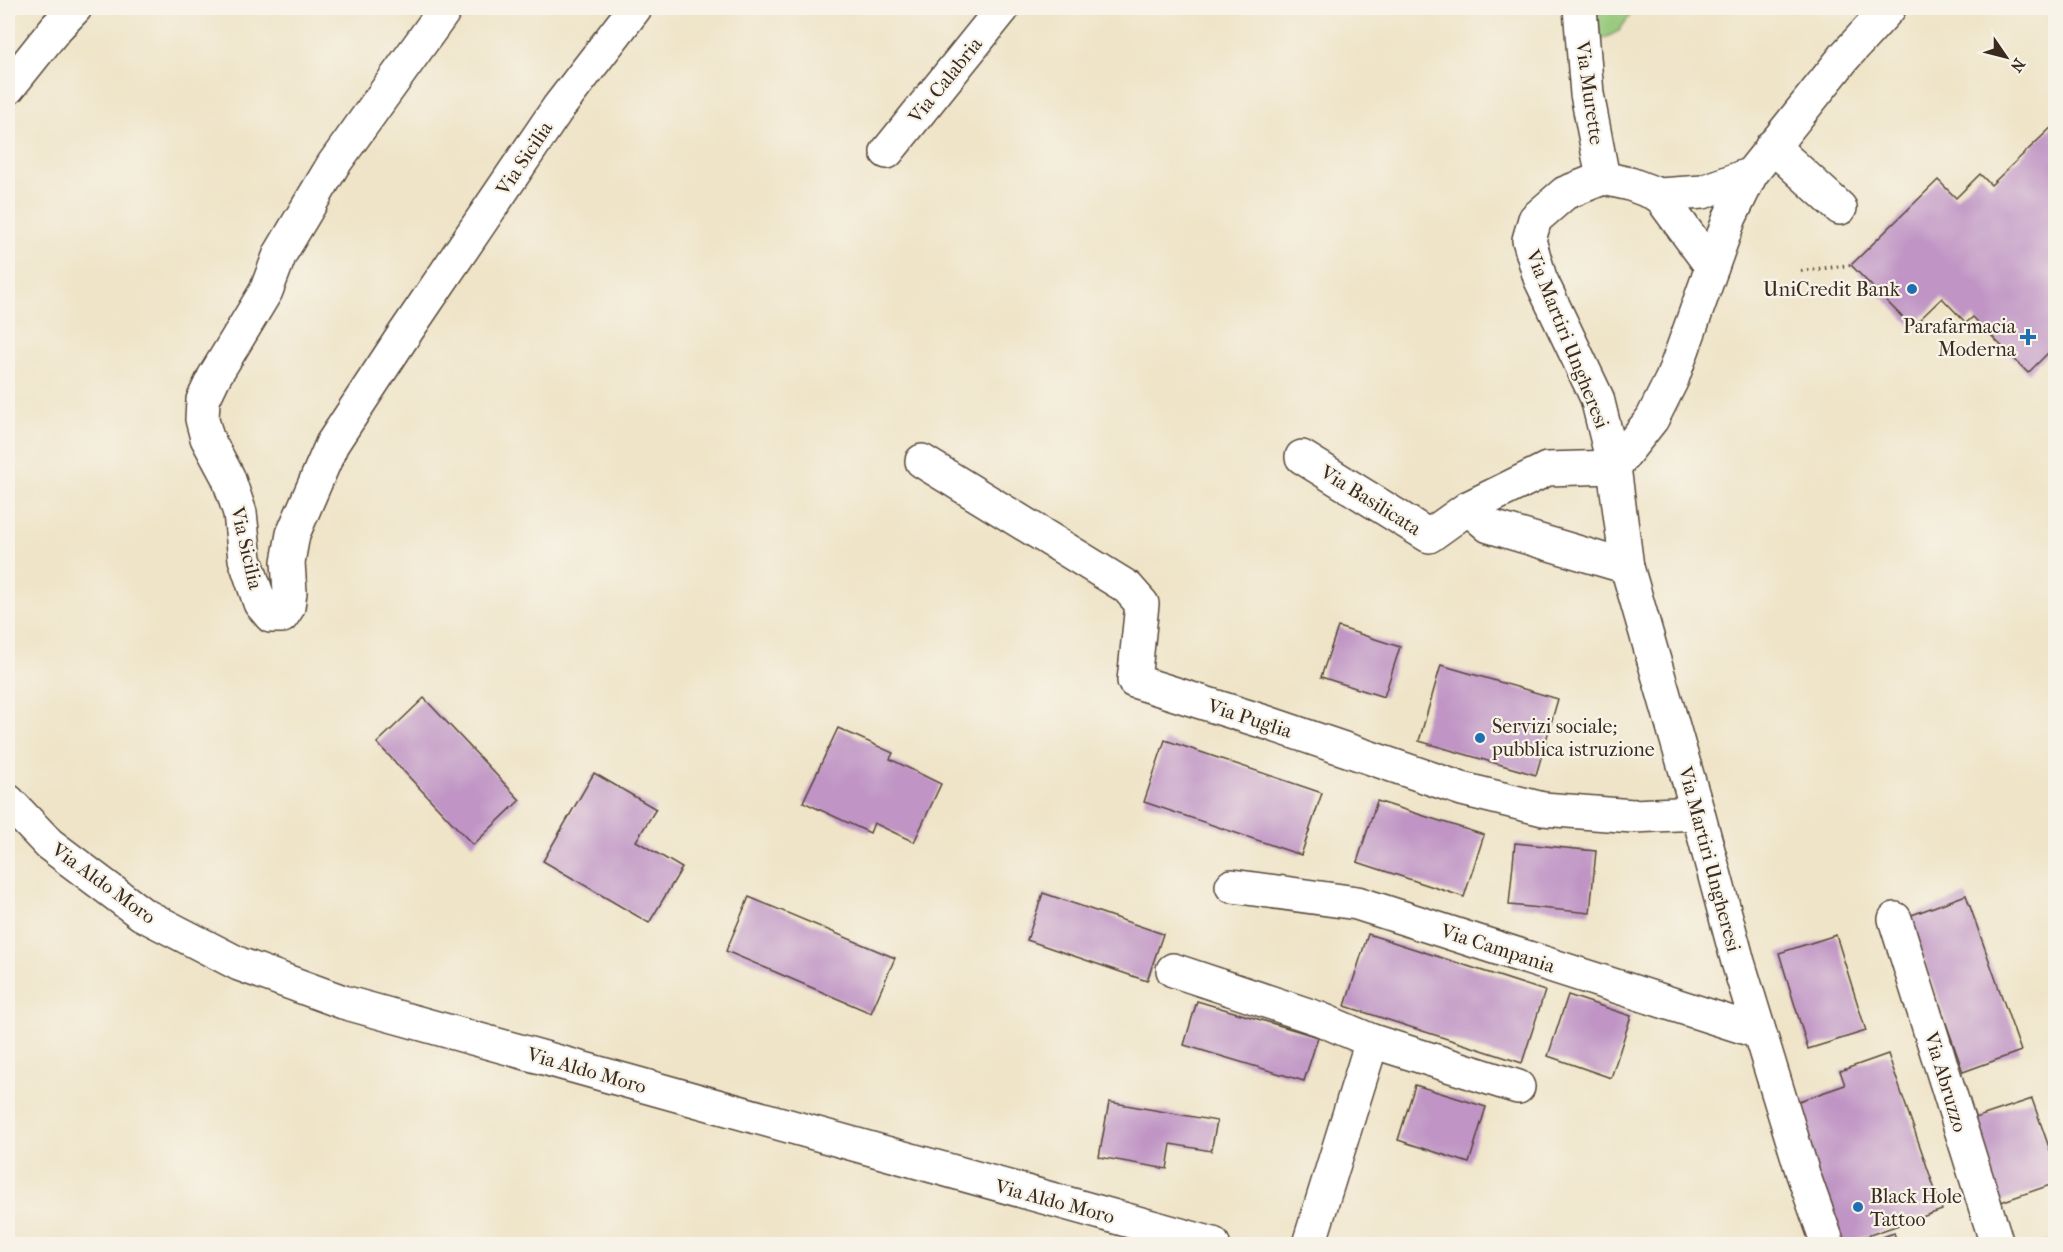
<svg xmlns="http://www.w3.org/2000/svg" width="2063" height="1252" font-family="'IM FELL French Canon',serif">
<rect width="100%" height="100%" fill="#f7f3e8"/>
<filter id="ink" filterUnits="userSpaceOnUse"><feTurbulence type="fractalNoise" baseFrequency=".0167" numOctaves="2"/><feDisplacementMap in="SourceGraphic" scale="12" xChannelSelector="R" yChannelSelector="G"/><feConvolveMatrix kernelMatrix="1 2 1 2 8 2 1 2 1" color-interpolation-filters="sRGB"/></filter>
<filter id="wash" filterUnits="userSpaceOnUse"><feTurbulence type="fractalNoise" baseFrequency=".008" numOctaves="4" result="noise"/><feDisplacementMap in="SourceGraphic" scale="24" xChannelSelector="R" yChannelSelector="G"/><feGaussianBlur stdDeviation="1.35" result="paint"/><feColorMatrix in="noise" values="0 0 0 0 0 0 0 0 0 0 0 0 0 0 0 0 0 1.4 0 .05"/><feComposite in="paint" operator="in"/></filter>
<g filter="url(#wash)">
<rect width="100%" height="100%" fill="#efe4c8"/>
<path fill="#93c778" stroke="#67784b" stroke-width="1.5" d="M1594,8H1635L1619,31L1601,40Z"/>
<g id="blocks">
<g fill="#c095c5">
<path d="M2056,123V345L2028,373L1973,317L1966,323L1942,298L1912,327L1851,265L1938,180L1956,198L1980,174L1991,185Z"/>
<path d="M1338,627L1400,647L1384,697L1321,677Z"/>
<path d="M1441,665L1558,699L1536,775L1419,741Z"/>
<path d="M424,698L520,800L473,845L377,743Z"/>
<path d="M838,728L893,753L890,759L941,784L914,842L874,823L870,833L803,802Z"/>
<path d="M1165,740L1322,793L1301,855L1144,802Z"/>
<path d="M594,773L656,809L636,841L682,868L649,923L543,861Z"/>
<path d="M1377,801L1484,835L1464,897L1357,862Z"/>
<path d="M1515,843L1596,851L1590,913L1509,905Z"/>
<path d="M1043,893L1163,934L1147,981L1027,940Z"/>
<path d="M1966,895L2021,1051L1963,1072L1909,916Z"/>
<path d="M749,897L895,958L871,1013L726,951Z"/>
<path d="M1368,934L1545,991L1522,1063L1345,1006Z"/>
<path d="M1836,935L1866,1031L1808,1049L1779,953Z"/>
<path d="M1568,995L1631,1016L1611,1078L1548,1056Z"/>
<path d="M1197,1001L1318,1037L1304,1081L1184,1045Z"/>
<path d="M1888,1054L1942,1210L1844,1244H1839L1790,1104L1845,1085L1840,1071Z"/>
<path d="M1415,1085L1486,1107L1469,1163L1398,1140Z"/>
<path d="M2032,1099L2056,1167V1183L1998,1203L1969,1120Z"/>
<path d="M1109,1102L1217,1121L1211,1151L1171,1144L1167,1169L1099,1157Z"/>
<path d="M1894,1233L1898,1244H1863Z"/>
<path d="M2056,1238V1244H2037Z"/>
</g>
</g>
</g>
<g filter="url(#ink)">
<use href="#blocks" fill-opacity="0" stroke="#564638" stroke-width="1.5"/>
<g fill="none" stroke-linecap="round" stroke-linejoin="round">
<defs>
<g id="minor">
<path d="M446,8L333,165L280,254L266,291L214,377L203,400L202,419L207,438L228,477L240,513L245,559L260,603L271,616H282L288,607L290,592L288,562L293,534L332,444L399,342L558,108L635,8"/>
<path d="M1580,8L1587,94L1603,178"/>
<path d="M1772,146L1840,208"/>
<path d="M887,152L1003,8"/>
<path d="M1603,178L1565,193L1535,219L1529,240L1540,278L1597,398L1614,467L1627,567L1698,813L1738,962L1803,1174L1828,1244"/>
<path d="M1603,178L1630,184L1659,195L1703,192L1751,174"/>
<path d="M1659,195L1712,267"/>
<path d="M1302,457L1429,536L1468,508L1547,469L1614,467"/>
<path d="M922,461L1127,587L1142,604L1134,681L1268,723L1462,789L1543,809L1633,816L1698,813"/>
<path d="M1614,467L1652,419L1672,379L1730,217L1751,174L1846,55L1889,8"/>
<path d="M1468,508L1489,526L1627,567"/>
<path d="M1232,886L1357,903L1759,1032"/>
<path d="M1895,919L1997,1244"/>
<path d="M1173,970L1320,1019L1372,1041L1309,1244"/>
<path d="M1372,1041L1518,1087"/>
</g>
<g id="major">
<path d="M8,88L56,28L75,8"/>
<path d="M8,801L49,844L142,914L239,964L343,1002L1213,1244"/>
</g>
</defs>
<use href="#minor" stroke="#564638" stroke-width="36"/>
<use href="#major" stroke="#564638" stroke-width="36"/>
<path stroke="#564638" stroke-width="4" stroke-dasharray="1.5 4.5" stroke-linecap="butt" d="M1801,271L1851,265"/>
<use href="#minor" stroke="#fff" stroke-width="33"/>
<use href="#major" stroke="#fff" stroke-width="33"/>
</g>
</g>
<g fill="#1f6fb2" stroke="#f7f3e8" stroke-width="2">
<circle cx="1912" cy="289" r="6"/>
<path d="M2025 328h6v6h6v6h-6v6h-6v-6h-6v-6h6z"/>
<circle cx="1480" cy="738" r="6"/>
<circle cx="1858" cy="1207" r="6"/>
</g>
<g text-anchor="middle" stroke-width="4.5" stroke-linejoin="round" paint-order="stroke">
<g font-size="20" fill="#3b2a1e" stroke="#f7f3e8">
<text transform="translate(945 80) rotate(-51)" y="7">Via Calabria</text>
<text transform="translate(1590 93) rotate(82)" y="7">Via Murette</text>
<text transform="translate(524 158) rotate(-56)" y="7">Via Sicilia</text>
<text transform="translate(1568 339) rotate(68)" y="7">Via Martiri Ungheresi</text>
<text transform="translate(1371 500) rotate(32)" y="7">Via Basilicata</text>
<text transform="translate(247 548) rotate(77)" y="7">Via Sicilia</text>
<text transform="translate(1250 718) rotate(18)" y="7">Via Puglia</text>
<text transform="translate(1710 859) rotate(75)" y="7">Via Martiri Ungheresi</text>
<text transform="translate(104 883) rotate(36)" y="7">Via Aldo Moro</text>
<text transform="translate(1498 948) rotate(18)" y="7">Via Campania</text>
<text transform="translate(587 1070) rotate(16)" y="7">Via Aldo Moro</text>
<text transform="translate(1946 1082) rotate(73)" y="7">Via Abruzzo</text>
<text transform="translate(1055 1201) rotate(15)" y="7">Via Aldo Moro</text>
</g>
<g font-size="20" fill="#3b2a1e" stroke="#f7f3e8" text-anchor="end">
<text x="1900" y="296">UniCredit Bank</text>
<text x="2016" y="333">Parafarmacia<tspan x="2016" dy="23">Moderna</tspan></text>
<text x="1492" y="733" text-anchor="start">Servizi sociale;<tspan x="1492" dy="23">pubblica istruzione</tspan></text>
<text x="1870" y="1203" text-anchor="start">Black Hole<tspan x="1870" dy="23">Tattoo</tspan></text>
</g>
</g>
<rect width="2063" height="1252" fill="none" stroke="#f7f3e8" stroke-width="30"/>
<g transform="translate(2006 57) rotate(125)" stroke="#f7f3e8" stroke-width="4.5" paint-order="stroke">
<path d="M0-4.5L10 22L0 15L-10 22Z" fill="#3b2a1e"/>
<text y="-9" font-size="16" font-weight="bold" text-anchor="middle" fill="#3b2a1e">N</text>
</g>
</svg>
